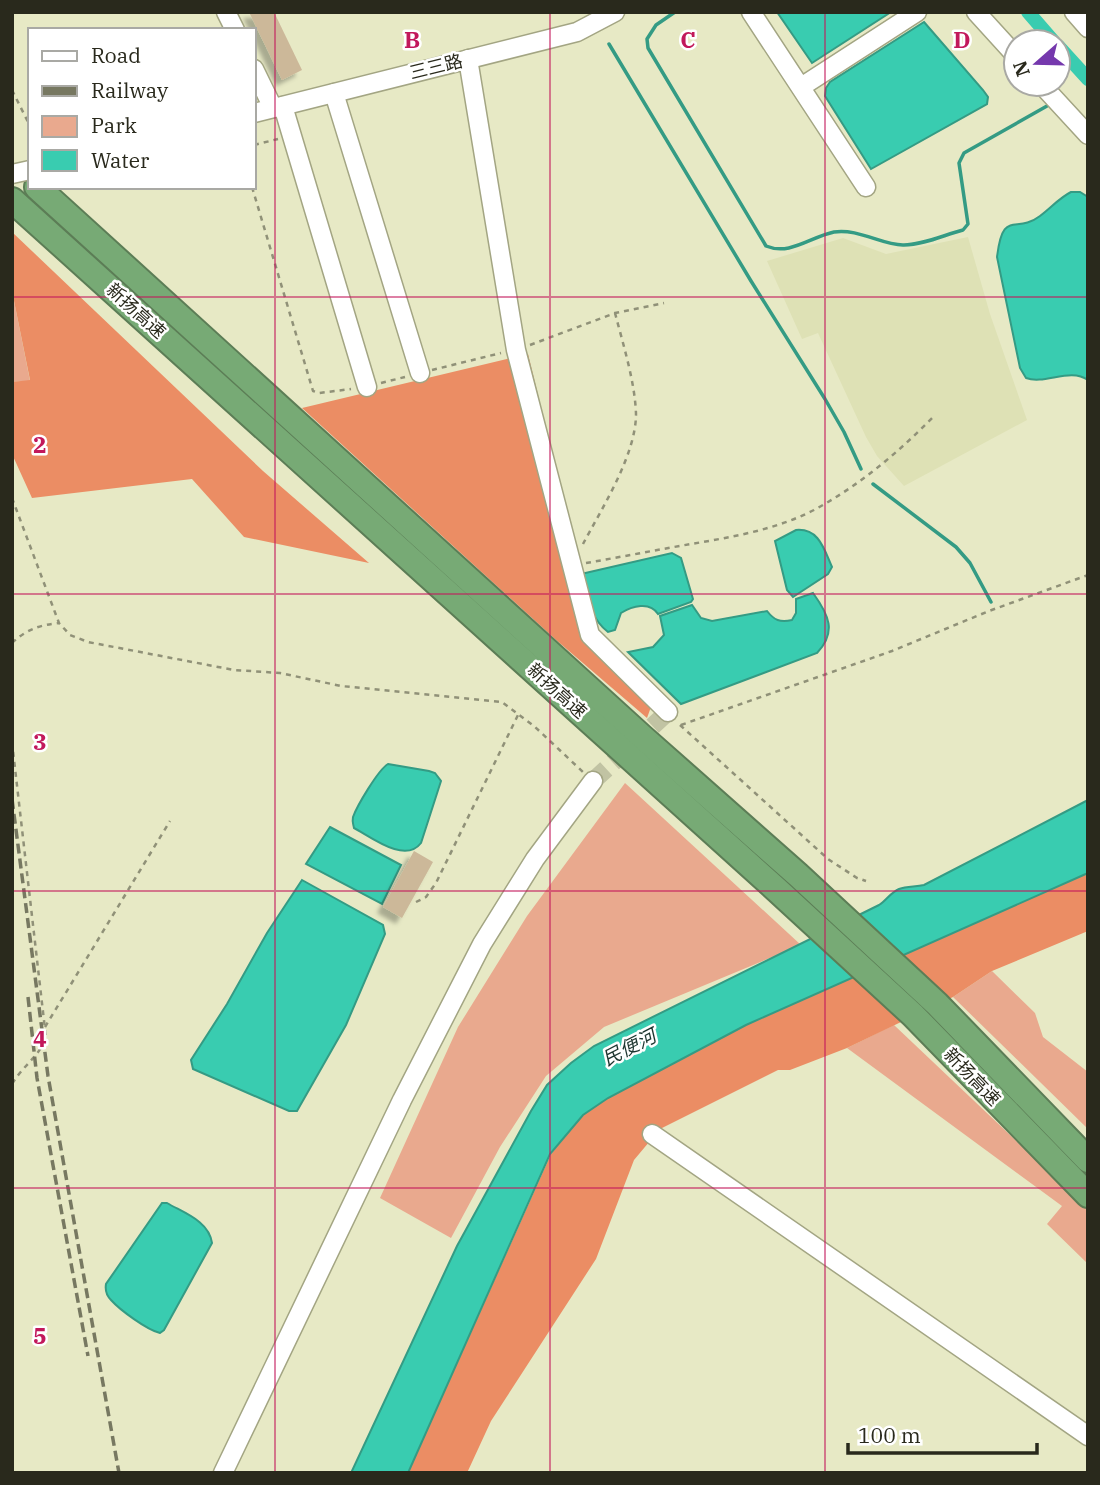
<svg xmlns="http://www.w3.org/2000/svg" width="1100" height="1485" font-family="'IBM Plex Serif','Noto Sans SC',serif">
<defs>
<filter id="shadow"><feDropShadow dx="-6" dy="6" stdDeviation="2" flood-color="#0004"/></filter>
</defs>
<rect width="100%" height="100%" fill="#e7e9c5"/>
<path fill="#dee1b5" d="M968,237L990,314L1027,420L904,486L877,456L866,437L818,333L802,339L767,261L843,238L886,254Z"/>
<g fill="#e9a98e">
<path d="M12,291L30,381L12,382Z"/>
<path d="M625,783L801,945L604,1027L546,1076L500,1147L451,1238L380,1198L458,1027L527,916Z"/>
<path d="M992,971L1035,1013L1043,1037L1088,1072V1129L953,997Z"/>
<path d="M894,1025L1088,1209V1264L1047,1224L1062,1206L847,1048Z"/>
</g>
<g fill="#eb8d64">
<path d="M12,232L263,471L369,563L244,537L192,479L32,498L12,454V382L30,380L12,291Z"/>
<path d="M528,354L578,559L583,637L652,704L647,718L555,639L302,408Z"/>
<path d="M1088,873V931L992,971L953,997L847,1048L790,1070H778L660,1129L634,1160L596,1259L491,1421L467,1473H408L551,1154L583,1115L608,1098L746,1025Z"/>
</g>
<g fill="#39ccb0" stroke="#349b84" stroke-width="2">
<path d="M777,12H891L812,63Z"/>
<path d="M924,22L983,90L988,97L987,104L871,169L825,96L826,88L830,82Z"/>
<path d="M1071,192H1080L1088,197V380C1070,367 1045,385 1026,378L1020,368L997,257C1003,208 1015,235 1040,216C1051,208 1059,198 1071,192Z"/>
<path d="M796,530C819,528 824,549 832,567L828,574L793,597L787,590L775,541Z"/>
<path d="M672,553L681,558L693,599L691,602L658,614C650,601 632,606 621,613L615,630L608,632C589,617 587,596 581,574Z"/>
<path d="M813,593C829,615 837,632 817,653L681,704L628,652L653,647L664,635L660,616L692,605L701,618L712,621L767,611C774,620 780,623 792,620L796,613V599Z"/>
<path d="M388,764L429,771L435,773L441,781L421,843C405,864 371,837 354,828C353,823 352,822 353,817C357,806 378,770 388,764Z"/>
<path d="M1088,800V873L746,1025L608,1098L583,1115L550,1154L408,1473H351L457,1246L531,1111L547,1085L571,1063L594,1046L879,905C886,901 891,892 899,889C907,886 915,887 924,885Z"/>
<path d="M330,827L401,865L382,904L306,864Z"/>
<path d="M302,880L383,925L385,934L346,1025L297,1111H289L193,1069L191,1060L227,1004L267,933Z"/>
<path d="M162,1203H167C184,1213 209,1221 212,1243L164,1330L160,1333C147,1330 120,1310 111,1300C106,1295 105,1290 106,1284Z"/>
</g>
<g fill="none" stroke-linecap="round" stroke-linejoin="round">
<g stroke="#349b84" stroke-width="3.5">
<path d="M675,12L656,25L647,39L648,48L766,246C790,256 810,237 834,232C858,228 884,246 904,245C923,245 944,235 963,230L968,224L959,163L964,153L1047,106"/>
<path d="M609,44L751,281L825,399L844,432L861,469"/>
<path d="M873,484L956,547L970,563L991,602"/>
</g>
<g stroke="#39ccb0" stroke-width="14">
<path d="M1028,12L1054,42"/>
<path d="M1058,46L1088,79"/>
</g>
</g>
<g fill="#ccb899" filter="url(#shadow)">
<path d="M249,12H274L302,70L282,80Z"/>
<path d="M414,851L433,862L402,918L383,907Z"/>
</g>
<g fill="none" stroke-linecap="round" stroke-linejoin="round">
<path stroke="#c1c3a3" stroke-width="18" stroke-dasharray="18 9" stroke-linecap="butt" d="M593,781L668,712"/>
<defs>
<g id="minor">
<path d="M226,12L235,30"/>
<path d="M751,12L866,187"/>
<path d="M976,12L1016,56"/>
<path d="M1074,12L1088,28"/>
<path d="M468,59L516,350L590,635L668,712"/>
<path d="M254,69L273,108"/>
<path d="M1041,84L1088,135"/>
<path d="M801,87L917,12"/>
<path d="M334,93L420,373"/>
<path d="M283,106L367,387"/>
<path d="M254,113L577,32L615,12"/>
<path d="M652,1134L1088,1436"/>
<path d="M223,1473L402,1100L482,944L535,859L593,781"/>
</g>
<g id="highway">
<path d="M37,187L642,737L798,875L937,1004L1088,1160"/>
<path d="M12,200L776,889L913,1015L1088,1195"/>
</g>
</defs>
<use href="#minor" stroke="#a3a583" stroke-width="21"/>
<use href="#highway" stroke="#5c7d56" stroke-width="28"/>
<g stroke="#909178" stroke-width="2.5" stroke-dasharray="5 5" stroke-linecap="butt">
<path d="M12,90L30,126"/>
<path d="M254,145L278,139"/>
<path d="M86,187H90"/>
<path d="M252,187L313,391L319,393L351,389"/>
<path d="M530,345L615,313L664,303"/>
<path d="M432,370L501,353"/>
<path d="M381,383L405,377"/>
<path d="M12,498L59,623L70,635L88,642L234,670L280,673L341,686L502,702L534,726L583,772"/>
<path d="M583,544C602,508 636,455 636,414C635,382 623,344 615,313"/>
<path d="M586,563C621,557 656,550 691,544C732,537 775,530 814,510C860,485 899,452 935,415"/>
<path d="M12,643C27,629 40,625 59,623"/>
<path d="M680,725L828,859L857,878L866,881"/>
<path d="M681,725L892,651L989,611L1088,575"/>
<path d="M12,742L46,1038C40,1055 22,1067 12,1084"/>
<path d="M416,902L426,897L436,883L519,713"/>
<path d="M45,1027L170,821"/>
</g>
<use href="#minor" stroke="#fff" stroke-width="18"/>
<use href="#highway" stroke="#77aa75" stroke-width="24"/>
<g stroke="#777861" stroke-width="3.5" stroke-dasharray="10 5" stroke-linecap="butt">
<path d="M12,799L48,1076L119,1473"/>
<path d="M28,997L37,1078L88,1356"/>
</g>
<defs>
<path id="minor-bridge" d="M12,174L30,170"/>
</defs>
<use href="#minor-bridge" stroke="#a3a583" stroke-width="21" stroke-linecap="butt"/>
<use href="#minor-bridge" stroke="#fff" stroke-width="18"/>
</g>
<path fill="none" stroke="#c2185b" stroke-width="2" stroke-opacity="0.55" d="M275,12V1473M550,12V1473M825,12V1473M12,297H1088M12,594H1088M12,891H1088M12,1188H1088"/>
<g text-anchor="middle" stroke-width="5" stroke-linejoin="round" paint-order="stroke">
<g font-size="18" fill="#29291c" stroke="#fff">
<text transform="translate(436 67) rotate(-14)" y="6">三三路</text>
<text transform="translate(136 311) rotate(42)" y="6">新扬高速</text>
<text transform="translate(557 691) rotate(42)" y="6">新扬高速</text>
<text transform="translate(972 1077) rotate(46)" y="6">新扬高速</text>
</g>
<g font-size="19" font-style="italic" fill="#1d352f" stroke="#fff">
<text transform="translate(629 1047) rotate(-27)" y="7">民便河</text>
</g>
</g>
<g font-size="23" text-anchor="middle" font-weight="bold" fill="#c2185b" stroke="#fff" stroke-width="5" stroke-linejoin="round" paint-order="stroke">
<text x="412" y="48">B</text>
<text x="688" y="48">C</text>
<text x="962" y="48">D</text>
<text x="40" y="453">2</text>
<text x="40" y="750">3</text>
<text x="40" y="1047">4</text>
<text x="40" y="1344">5</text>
</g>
<rect width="1100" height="1485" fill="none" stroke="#29291c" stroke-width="28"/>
<rect x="28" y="28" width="228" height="161" fill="#ffffff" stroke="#a9a9a4" stroke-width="2"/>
<rect x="42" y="51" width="35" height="10" fill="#ffffff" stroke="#a9a9a4" stroke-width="2"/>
<text x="91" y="63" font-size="21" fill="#29291c">Road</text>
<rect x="42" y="86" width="35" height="10" fill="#777861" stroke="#a9a9a4" stroke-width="2"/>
<text x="91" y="98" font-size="21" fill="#29291c">Railway</text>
<rect x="42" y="116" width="35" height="21" fill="#e9a98e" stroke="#a9a9a4" stroke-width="2"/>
<text x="91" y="133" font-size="21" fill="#29291c">Park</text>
<rect x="42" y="150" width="35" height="21" fill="#39ccb0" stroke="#a9a9a4" stroke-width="2"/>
<text x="91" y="168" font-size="21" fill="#29291c">Water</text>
<g transform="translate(1037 63) rotate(250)"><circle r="33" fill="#ffffff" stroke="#a9a9a4" stroke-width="2"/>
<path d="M0-5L12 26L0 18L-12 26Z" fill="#7538ad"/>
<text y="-10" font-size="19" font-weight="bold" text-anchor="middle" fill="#29291c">N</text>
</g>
<path d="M848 1443v10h189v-10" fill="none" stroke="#29291c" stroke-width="3.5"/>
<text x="858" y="1443" font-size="21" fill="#29291c" stroke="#ffffff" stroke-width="5" paint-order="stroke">100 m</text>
</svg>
